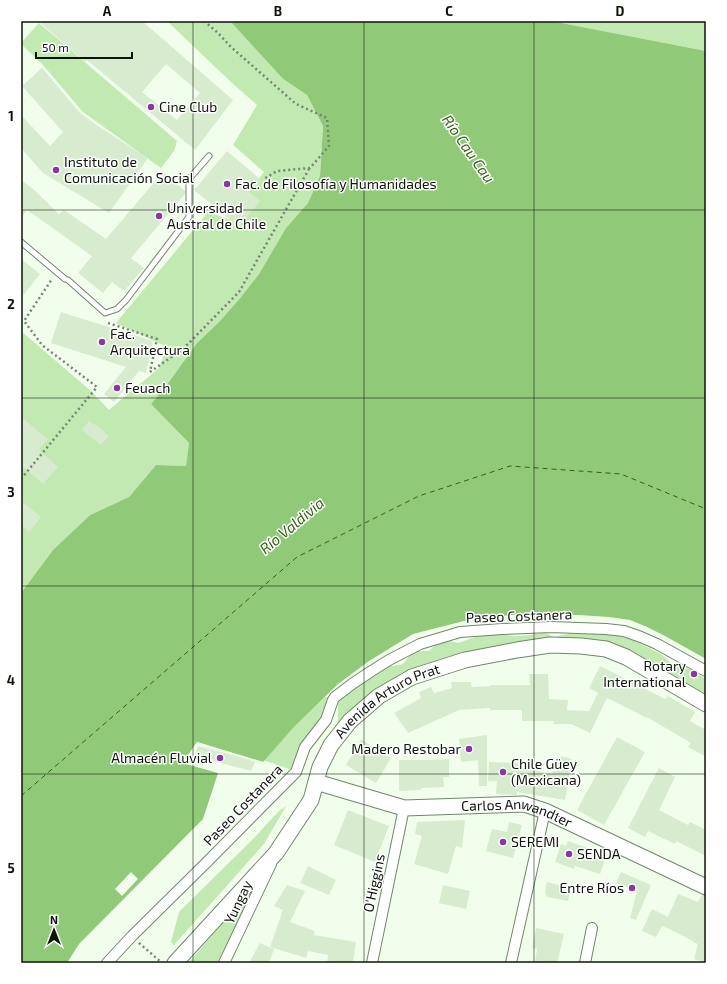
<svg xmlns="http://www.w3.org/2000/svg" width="727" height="984" font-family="'Exo 2',sans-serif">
<rect width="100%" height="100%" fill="#f1feec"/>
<g fill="#c2e9b2">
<path d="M167,21H230L283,79L307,95L323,126L320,176L308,203L286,228L259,274L241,297L220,321L197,343L166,386L151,404L189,443L186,466L156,465L129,497L90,515L53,550L21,593V331L91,391L109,410L159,368L167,347L116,323L208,212L228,219L264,172L233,145L257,105L231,82Z"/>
<path d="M551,21H706V51Z"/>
<path d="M39,23L177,141L174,151L161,168L83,112L43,65L21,44V43Z"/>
<path d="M544,632L554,637L572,633H600L621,636L629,638L661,654L671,663L684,667L696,672L706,680V694L624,647L602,640L567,638L533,640L450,656L416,668L376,691L338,725V701L365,682L390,666L400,665L404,663L410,655L418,651H429L436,644L446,640L458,643L484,634H494L516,636L531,635Z"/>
<path d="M325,697H331L322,721L292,770L263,760L293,728Z"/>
<path d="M286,806L264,844L174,945L171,942L179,912L255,837L278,812Z"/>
<path d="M243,900L248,901V906L219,963H188Z"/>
</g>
<path fill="#90c978" d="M230,21H551L706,51V659L665,636L647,627L630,620L609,617L578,615H512L464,621L413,634L369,661L338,684L293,728L263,762L197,742L183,763L218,773L203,819L79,944L67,963H21V593L53,550L90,515L129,497L156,465L186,466L189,443L151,404L166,386L197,343L220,321L241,297L259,274L286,228L308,203L320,176L323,126L307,95L283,79Z"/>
<g fill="#f1feec">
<path d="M197,742L263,762L262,764L197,745L186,762L219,771L220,773L183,763Z"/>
<path d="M131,872L138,879L122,896L115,889Z"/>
</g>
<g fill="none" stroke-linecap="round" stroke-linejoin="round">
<path stroke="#316412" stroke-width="1" stroke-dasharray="5 4" stroke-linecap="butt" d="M21,796L297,557L419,496L510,466L621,474L706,509"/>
</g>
<g fill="#d7ecce" fill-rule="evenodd">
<path d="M38,21H142L233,100L195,150L87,60L85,62ZM166,64L200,93L177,120L142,92Z"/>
<path d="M42,68L80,113L98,126L148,158L109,213L43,173L21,148V115L50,146L63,132L22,86Z"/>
<path d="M227,151L260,179L249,192L260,201L239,227L194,190Z"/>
<path d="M163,172L185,191V194L131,258L144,268L124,291L112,282L103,293L78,273L92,256L27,210L21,218V180L32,188L59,214L64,210L106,239Z"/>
<path d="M21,259L40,274L21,298Z"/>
<path d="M61,312L153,341L146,373L139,371L114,402L104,394L126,367L51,343Z"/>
<path d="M21,417L48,439L39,450L58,467L43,484L21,465Z"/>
<path d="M89,421L94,425L95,424L109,436L101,445L82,430Z"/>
<path d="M21,501L41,517L29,532L21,525Z"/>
<path d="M600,666L665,699L668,696L695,712L690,721L706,730V757L688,747L691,743L647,717V718L607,698L590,733L571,724H553L554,721H522V710H490V708L459,710L408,733L394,713L421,698L419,692L431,687L434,693L452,688L451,682H471L472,687L490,686V685H530L529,674H548L549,699L568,700L567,710L589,711L598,693L589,688Z"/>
<path d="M487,735V786H479L478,760L461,762L459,739Z"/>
<path d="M617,737L645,752L604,825L577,810Z"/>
<path d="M361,739L391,758L376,783L346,765Z"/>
<path d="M198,746L247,759L255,762L251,771L194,756Z"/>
<path d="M561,756L572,759L565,800L517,792V795L496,794L497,781H488L489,762L518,763V767L552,774L553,771H558Z"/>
<path d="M449,759V777H443L444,787L421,788V790L399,791V760H426Z"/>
<path d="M659,768L675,777L659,810L688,825L690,822L706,830V856L676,841L675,844L648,831L645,837L628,828Z"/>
<path d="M348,810L389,826L375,862L334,845Z"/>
<path d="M465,820L462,848L456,846L448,874L414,864L422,836L415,834L417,822Z"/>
<path d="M509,822L522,825L513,858L486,851L492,829L507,832Z"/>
<path d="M568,841L607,855L600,874L575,866L574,869L555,862L561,844L566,846Z"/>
<path d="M308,866L336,880L329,895L300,883Z"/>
<path d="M621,872L651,885L636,920L630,918L637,891L616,883Z"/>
<path d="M547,882L571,888L568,901L547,897L545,892Z"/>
<path d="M287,885L305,891L290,922L315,931L314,935L356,942L353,963H327L328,955L308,951L306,958L270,947L283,910L274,906Z"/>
<path d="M443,885L470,891L466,909L439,903Z"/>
<path d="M678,894L698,902L702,895L706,896V963L694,959L698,944L693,942V941L671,930L662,926L656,937L642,931L652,909L668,917Z"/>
<path d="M536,928L564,934L557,963H535L537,949L532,948Z"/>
<path d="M260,943L274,949L269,963H249Z"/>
</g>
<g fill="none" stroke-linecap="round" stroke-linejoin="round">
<defs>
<path id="lane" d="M21,242L65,279L68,280L105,313L117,309L126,300L189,217V179L209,156"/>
<g id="street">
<path d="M107,963L132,936L206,863L296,772L305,747L326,720L333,700L335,697L352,684L370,672L389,660L420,644L460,632L502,629L551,627L606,629L624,631L641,637L657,644L706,671"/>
<path d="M224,963L271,864"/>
<path d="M372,963L404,808"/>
<path d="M511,963L545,811"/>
<path d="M585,963L592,928"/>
</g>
<g id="secondary">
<path id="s1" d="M316,782L404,808L524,804L545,811L706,887"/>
<path id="s2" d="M175,963L276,853L311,800L320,767L331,745L350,721L379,696L412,677L465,660L517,650L550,645L581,646L606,649L626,657L706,704"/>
</g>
</defs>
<use href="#lane" stroke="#73866c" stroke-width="7"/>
<use href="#street" stroke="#73866c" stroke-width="12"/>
<use href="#secondary" stroke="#73866c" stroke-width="17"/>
<g stroke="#798375" stroke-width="2.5" stroke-dasharray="2 3" stroke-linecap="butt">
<path d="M204,21L217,32L231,47L296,104L327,118L329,146L310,168L277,171L264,179"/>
<path d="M108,323L157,339L150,372"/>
<path d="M150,372L183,349L239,292L309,169"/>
<path d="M21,479L97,387L42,345L24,321L52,279"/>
<path d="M139,943L161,962"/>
</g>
<use href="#lane" stroke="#fff" stroke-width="5"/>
<use href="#street" stroke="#fff" stroke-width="10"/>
<use href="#secondary" stroke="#fff" stroke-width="15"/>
</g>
<path fill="none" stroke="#0d140a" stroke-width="1" stroke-opacity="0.55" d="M193,21V963M364,21V963M534,21V963M21,210H706M21,398H706M21,586H706M21,774H706"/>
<g fill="#8a37a5" stroke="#fff" stroke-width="1.5">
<circle cx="151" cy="107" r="4"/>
<circle cx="56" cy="170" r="4"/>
<circle cx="227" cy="184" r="4"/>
<circle cx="159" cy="216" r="4"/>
<circle cx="102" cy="342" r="4"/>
<circle cx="117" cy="388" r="4"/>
<circle cx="694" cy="674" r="4"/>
<circle cx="469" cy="749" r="4"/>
<circle cx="220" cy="758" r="4"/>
<circle cx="503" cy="772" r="4"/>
<circle cx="503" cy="842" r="4"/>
<circle cx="569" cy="854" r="4"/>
<circle cx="632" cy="888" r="4"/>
</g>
<g text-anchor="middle" stroke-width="3" stroke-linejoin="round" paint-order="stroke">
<g font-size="14" fill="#0d140a" stroke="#fff" text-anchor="start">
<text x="159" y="112">Cine Club</text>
<text x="64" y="167">Instituto de<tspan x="64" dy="16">Comunicación Social</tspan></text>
<text x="235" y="189">Fac. de Filosofía y Humanidades</text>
<text x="167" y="213">Universidad<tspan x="167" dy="16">Austral de Chile</tspan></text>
<text x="110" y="339">Fac.<tspan x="110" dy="16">Arquitectura</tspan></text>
<text x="125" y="393">Feuach</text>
<text x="686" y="671" text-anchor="end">Rotary<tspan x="686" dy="16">International</tspan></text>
<text x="461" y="754" text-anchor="end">Madero Restobar</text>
<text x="212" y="763" text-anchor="end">Almacén Fluvial</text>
<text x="511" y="769">Chile Güey<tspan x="511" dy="16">(Mexicana)</tspan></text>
<text x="511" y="847">SEREMI</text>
<text x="577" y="859">SENDA</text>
<text x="624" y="893" text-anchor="end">Entre Ríos</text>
</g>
<g font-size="14" fill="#0d140a" stroke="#fff">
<text transform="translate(519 616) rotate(-2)" y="5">Paseo Costanera</text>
<text dy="5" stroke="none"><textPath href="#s2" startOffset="345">Avenida Arturo Prat</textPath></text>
<text transform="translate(243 805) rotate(-46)" y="5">Paseo Costanera</text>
<text dy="5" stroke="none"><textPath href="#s1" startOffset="206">Carlos Anwandter</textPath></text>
<text transform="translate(374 883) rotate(-78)" y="5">O'Higgins</text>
<text transform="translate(238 902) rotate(-65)" y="5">Yungay</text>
</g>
<g font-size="15" font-style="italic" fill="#316412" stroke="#fff">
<text transform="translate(468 149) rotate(55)" y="5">Río Cau Cau</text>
<text transform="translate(292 526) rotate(-40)" y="5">Río Valdivia</text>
</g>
</g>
<rect width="727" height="984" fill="none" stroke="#ffffff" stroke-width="44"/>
<g transform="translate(54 930)" stroke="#ffffff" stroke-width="3" paint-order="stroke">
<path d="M0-3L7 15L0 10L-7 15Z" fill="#0d140a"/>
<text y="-6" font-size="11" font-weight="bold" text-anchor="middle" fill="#0d140a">N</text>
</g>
<path d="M36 52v6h96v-6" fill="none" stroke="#0d140a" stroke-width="2"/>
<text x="42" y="52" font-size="12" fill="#0d140a" stroke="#ffffff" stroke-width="3" paint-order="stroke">50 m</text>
<rect x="22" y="22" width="683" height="940" fill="none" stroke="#0d140a" stroke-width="1.5"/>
<g font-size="13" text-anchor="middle" font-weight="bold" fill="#0d140a">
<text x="107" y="16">A</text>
<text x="278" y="16">B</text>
<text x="449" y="16">C</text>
<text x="620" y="16">D</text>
<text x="11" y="121">1</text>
<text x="11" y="309">2</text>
<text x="11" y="497">3</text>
<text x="11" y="685">4</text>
<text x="11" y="873">5</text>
</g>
</svg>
